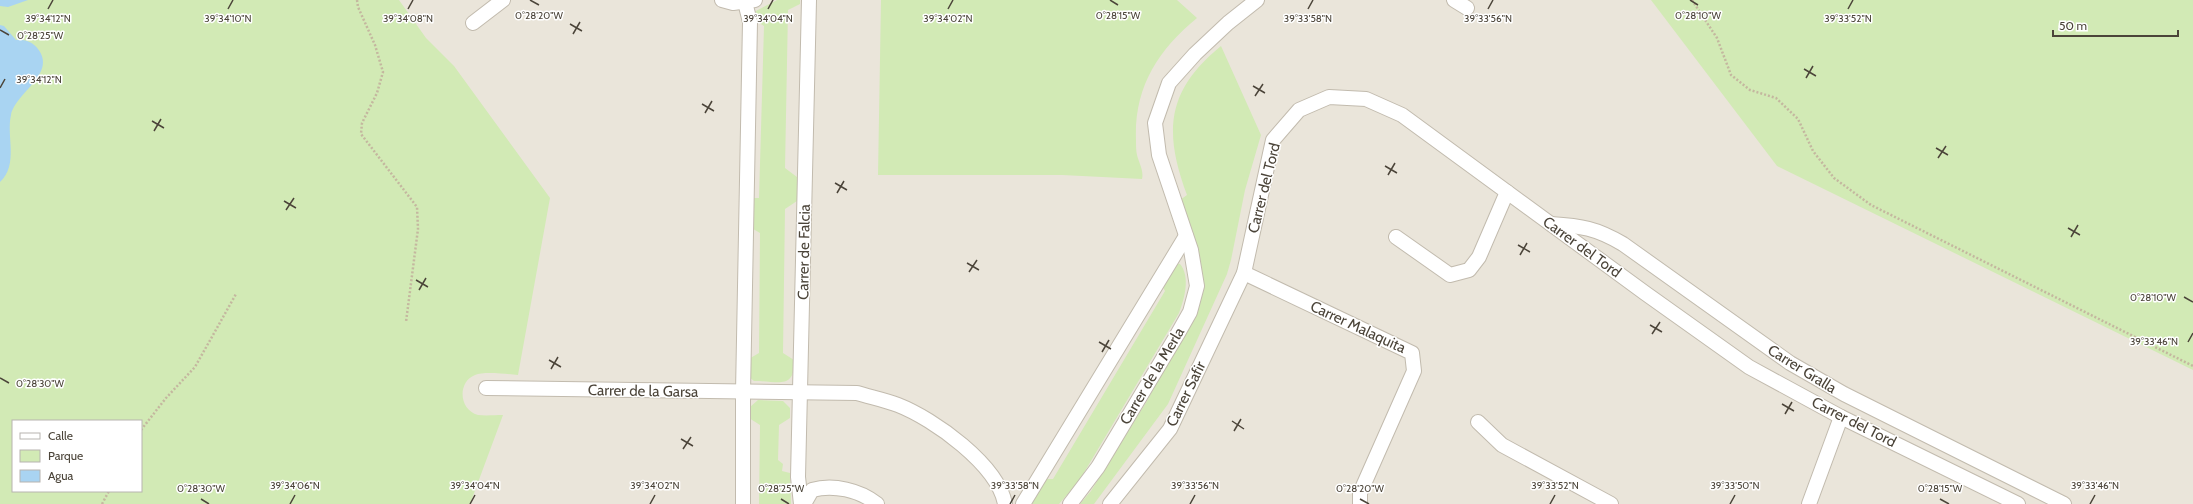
<svg xmlns="http://www.w3.org/2000/svg" width="2193" height="504" font-family="Cabin,sans-serif">
<rect width="100%" height="100%" fill="#f6f3ec"/>
<path fill="#eae5da" fill-rule="evenodd" d="M0,0H2193V504H0ZM1412,354L1414,371L1363,484ZM13,421H141V491H13Z"/>
<g fill="#d2eab5" fill-rule="evenodd">
<path d="M0,0H399L426,38L454,66L550,198L518,375C507,374 484,371 475,375C457,382 459,410 478,415C486,416 495,415 503,415L470,504H0ZM13,421H141V491H13Z"/>
<path d="M777,0H800V4L788,10L785,168L797,177V201L785,209L783,353L794,360C795,390 779,381 754,381L748,376L747,360L759,353L760,233L748,226L749,198H759L764,26L756,21L754,12Z"/>
<path d="M881,0H1177L1197,18C1157,51 1134,88 1136,140C1136,145 1136,151 1137,155C1139,163 1144,171 1142,179L1062,175H878Z"/>
<path d="M1651,0H2193V370L1777,166Z"/>
<path d="M1221,46L1261,135L1245,190L1231,260L1227,274L1168,404L1094,504H1080L1091,491L1147,401L1200,303L1202,289L1180,200L1187,195C1163,131 1167,90 1221,46Z"/>
<path d="M1172,263L1180,264C1191,277 1184,300 1179,313L1079,481L1059,504H1025L1040,479H1053L1165,291L1159,279Z"/>
<path d="M758,400L783,401L790,408V418L779,425L778,460L783,464L782,471L790,473L791,504H759L760,425L749,418L750,407Z"/>
</g>
<g fill="#a9d4f2">
<path d="M0,0H28L8,7L0,6Z"/>
<path d="M0,25L4,26L16,40C24,39 33,42 38,49C57,74 16,92 11,115C6,136 19,165 0,182Z"/>
</g>
<g fill="none" stroke-linecap="round" stroke-linejoin="round">
<defs>
<g id="street">
<path d="M722,0L733,3L755,0"/>
<path d="M1454,0L1467,8"/>
<path d="M473,23L503,0"/>
<path d="M1551,224C1581,226 1596,228 1623,244L1790,363L1844,394L2064,504"/>
<path d="M1396,237L1450,275L1469,270L1479,257L1507,192"/>
<path d="M1244,273L1412,353L1414,371L1360,493V504"/>
<path d="M486,388L857,393C870,397 885,400 898,405C934,419 998,465 1005,504"/>
<path d="M1478,422L1502,445L1611,504"/>
<path d="M743,504V392L750,22L745,2"/>
<path d="M801,504L798,477L809,0"/>
<path d="M804,504L812,490C833,484 860,490 877,504"/>
<path d="M1023,504L1186,236"/>
<path d="M1070,504L1098,467L1177,335L1190,312L1197,286L1191,250L1159,155L1155,123L1169,83L1195,54L1228,23L1257,0"/>
<path d="M1110,504L1170,429L1244,273L1273,140L1299,110L1329,97L1366,99L1402,115L1645,293L1749,367L1841,417L2018,504"/>
<path d="M1809,504L1841,417"/>
</g>
</defs>
<use href="#street" stroke="#c2bbae" stroke-width="16"/>
<g stroke="#c4b79f" stroke-width="2.5" stroke-dasharray="2 2" stroke-linecap="butt">
<path d="M357,0L358,7L375,45L383,72L377,93L362,123L361,134L417,207L418,229L406,322"/>
<path d="M1692,0L1717,38L1731,75L1750,90L1776,98L1798,119L1813,151L1834,178L1871,205L2193,366"/>
<path d="M141,430L166,398L195,367L236,294"/>
<path d="M102,504L109,491"/>
</g>
<use href="#street" stroke="#fff" stroke-width="14"/>
</g>
<path fill="none" stroke="#4b4439" stroke-width="1.5" d="M530,0L539,5M1110,0L1118,5M1690,0L1698,5M48,9L53,0M228,9L233,0M408,9L413,0M768,9L773,0M948,9L953,0M1308,9L1313,0M1488,9L1493,0M1848,9L1853,0M570,24L582,31M0,30L9,35M573,34L580,22M1804,69L1816,76M1806,78L1813,66M1253,86L1265,93M0,88L5,79M1255,96L1263,84M702,104L714,111M705,113L712,101M152,121L164,128M154,131L161,119M1936,148L1948,155M1938,158L1946,146M1385,166L1397,173M1388,175L1395,163M835,183L847,190M837,193L844,181M284,201L296,208M286,210L294,198M2068,228L2080,235M2071,237L2078,225M1518,245L1530,252M1520,255L1527,243M967,263L979,270M969,272L977,260M416,280L428,287M419,290L426,278M2184,297L2193,302M1650,325L1662,332M1652,334L1660,322M1099,342L1111,349M2188,342L2193,333M1102,352L1109,340M549,360L561,367M551,369L558,357M0,378L9,383M1782,404L1794,411M1785,414L1792,402M1232,421L1244,429M1234,431L1241,419M681,439L693,446M683,449L691,437M201,499L209,504M781,499L789,504M1360,499L1369,504M1940,499L1949,504M290,504L295,495M470,504L475,495M650,504L655,495M1010,504L1015,495M1190,504L1195,495M1550,504L1555,495M1730,504L1735,495M2090,504L2095,495"/>
<g text-anchor="middle" stroke-width="3" stroke-linejoin="round" paint-order="stroke">
<g font-size="15" fill="#4b4439" stroke="#fff">
<text transform="translate(1264 188) rotate(-76)" y="5">Carrer del Tord</text>
<text transform="translate(1582 247) rotate(36)" y="5">Carrer del Tord</text>
<text transform="translate(804 252) rotate(-89)" y="5">Carrer de Falcia</text>
<text transform="translate(1358 327) rotate(25)" y="5">Carrer Malaquita</text>
<text transform="translate(1802 369) rotate(32)" y="5">Carrer Gralla</text>
<text transform="translate(1152 376) rotate(-59)" y="5">Carrer de la Merla</text>
<text transform="translate(643 391) rotate(1)" y="5">Carrer de la Garsa</text>
<text transform="translate(1186 394) rotate(-64)" y="5">Carrer Safir</text>
<text transform="translate(1854 422) rotate(27)" y="5">Carrer del Tord</text>
</g>
</g>
<g font-size="10" text-anchor="middle" fill="#4b4439" stroke="#fff" stroke-width="3" stroke-linejoin="round" paint-order="stroke">
<text x="1118" y="19">0°28'15"W</text>
<text x="539" y="19">0°28'20"W</text>
<text x="1698" y="19">0°28'10"W</text>
<text x="948" y="22">39°34'02"N</text>
<text x="1308" y="22">39°33'58"N</text>
<text x="1488" y="22">39°33'56"N</text>
<text x="48" y="22">39°34'12"N</text>
<text x="228" y="22">39°34'10"N</text>
<text x="408" y="22">39°34'08"N</text>
<text x="768" y="22">39°34'04"N</text>
<text x="1848" y="22">39°33'52"N</text>
<text x="40" y="39">0°28'25"W</text>
<text x="39" y="83">39°34'12"N</text>
<text x="2153" y="301">0°28'10"W</text>
<text x="2154" y="345">39°33'46"N</text>
<text x="40" y="387">0°28'30"W</text>
<text x="295" y="489">39°34'06"N</text>
<text x="475" y="489">39°34'04"N</text>
<text x="655" y="489">39°34'02"N</text>
<text x="1015" y="489">39°33'58"N</text>
<text x="1195" y="489">39°33'56"N</text>
<text x="1555" y="489">39°33'52"N</text>
<text x="1735" y="489">39°33'50"N</text>
<text x="2095" y="489">39°33'46"N</text>
<text x="201" y="492">0°28'30"W</text>
<text x="781" y="492">0°28'25"W</text>
<text x="1360" y="492">0°28'20"W</text>
<text x="1940" y="492">0°28'15"W</text>
</g>
<rect x="12" y="420" width="130" height="72" fill="#ffffff" stroke="#b7b4b0"/>
<rect x="20" y="433" width="20" height="6" fill="#ffffff" stroke="#b7b4b0"/>
<text x="48" y="440" font-size="12" fill="#4b4439">Calle</text>
<rect x="20" y="450" width="20" height="12" fill="#d2eab5" stroke="#b7b4b0"/>
<text x="48" y="460" font-size="12" fill="#4b4439">Parque</text>
<rect x="20" y="470" width="20" height="12" fill="#a9d4f2" stroke="#b7b4b0"/>
<text x="48" y="480" font-size="12" fill="#4b4439">Agua</text>
<path d="M2053 30v6h125v-6" fill="none" stroke="#4b4439" stroke-width="2"/>
<text x="2059" y="30" font-size="12" fill="#4b4439" stroke="#ffffff" stroke-width="3" paint-order="stroke">50 m</text>
</svg>
